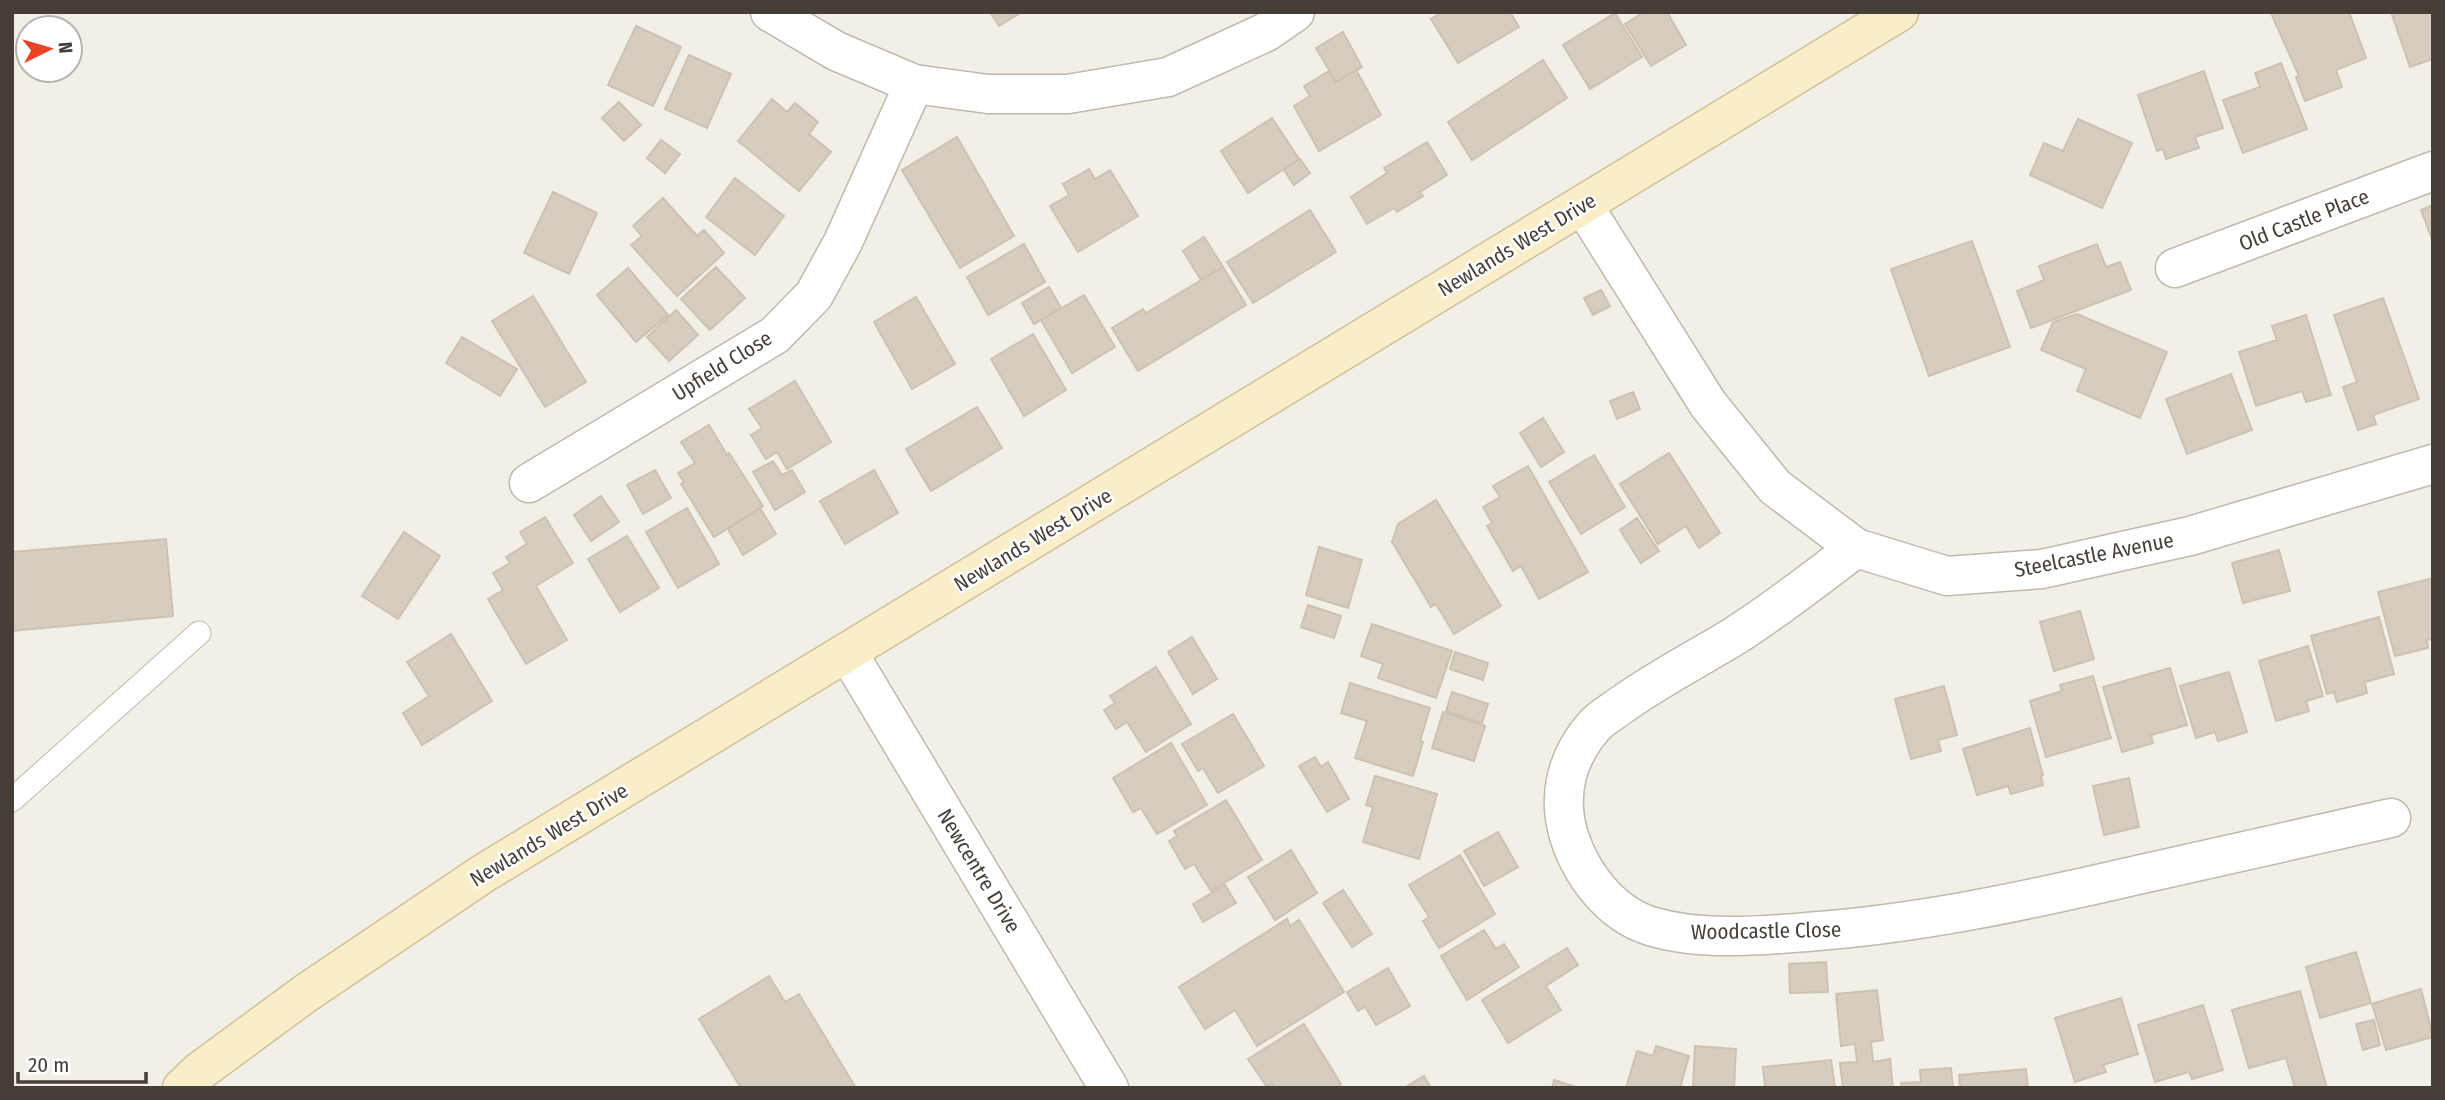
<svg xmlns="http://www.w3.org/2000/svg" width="2445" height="1100" font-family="'Fira Sans Condensed',sans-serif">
<rect width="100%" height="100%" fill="#f2efe7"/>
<g fill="#d6cdc0" stroke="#cdc2b1" stroke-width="2">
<path d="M990,12H1022L999,26Z"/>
<path d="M1442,12H1510L1519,27L1458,63L1431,19Z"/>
<path d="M1644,12H1667L1686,45L1651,66L1625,24Z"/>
<path d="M2274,12H2349L2366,58L2336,70L2342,87L2305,101L2296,77L2299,76L2271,13Z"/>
<path d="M2391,12H2433V59L2410,67Z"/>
<path d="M1615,13L1642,57L1590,89L1563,45Z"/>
<path d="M636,26L681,47L653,106L608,85Z"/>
<path d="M1343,32L1362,67L1336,82L1316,48Z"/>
<path d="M689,55L731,74L707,128L665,109Z"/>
<path d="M1543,60L1567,98L1472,160L1448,122Z"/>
<path d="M2281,63L2307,129L2243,153L2223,100L2260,87L2255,73Z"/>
<path d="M1356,70L1381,115L1319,151L1294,106L1310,96L1304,86L1329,71L1336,82Z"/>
<path d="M2204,71L2223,128L2195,137L2199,148L2166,159L2163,149L2157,151L2138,95Z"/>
<path d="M772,99L787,112L795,103L818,122L809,134L831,152L799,191L738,141Z"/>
<path d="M619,102L641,125L624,141L602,118Z"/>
<path d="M1272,118L1299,159L1248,193L1221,151Z"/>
<path d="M2078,119L2132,143L2102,208L2030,175L2044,143L2063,151Z"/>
<path d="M957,137L1014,236L960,268L902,170Z"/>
<path d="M661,140L680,154L665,173L647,158Z"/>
<path d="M1427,142L1447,175L1420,192L1423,196L1397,212L1394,208L1367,224L1351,197L1387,173L1384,168Z"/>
<path d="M1300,159L1310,173L1294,185L1284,170Z"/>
<path d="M1089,169L1095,179L1110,170L1138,216L1078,252L1050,206L1069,195L1063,184Z"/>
<path d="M735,178L784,216L755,255L706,217Z"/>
<path d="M553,192L597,213L569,274L524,253Z"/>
<path d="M663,198L697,236L704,230L724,253L677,296L631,245L642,236L633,226Z"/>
<path d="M2433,205V242L2421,210Z"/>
<path d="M1310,210L1336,252L1253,303L1227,262Z"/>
<path d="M1204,237L1223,267L1201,280L1183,251Z"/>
<path d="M1972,241L2010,347L1929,376L1891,269Z"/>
<path d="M1024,244L1045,282L988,315L967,277Z"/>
<path d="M2097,244L2106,267L2120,262L2131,290L2031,328L2017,291L2044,280L2039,266Z"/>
<path d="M716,267L745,298L710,330L681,299Z"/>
<path d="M1223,267L1246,305L1138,371L1112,328L1143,309L1146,313Z"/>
<path d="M628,268L668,315L636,342L597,295Z"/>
<path d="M1049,287L1061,308L1034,324L1022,303Z"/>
<path d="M1601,290L1610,306L1593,315L1584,298Z"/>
<path d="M1084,295L1115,347L1072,373L1041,320Z"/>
<path d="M533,296L586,382L545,407L492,321Z"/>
<path d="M916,297L955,364L912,389L874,322Z"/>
<path d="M2383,298L2419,399L2373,415L2376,424L2358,430L2343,387L2357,382L2334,315Z"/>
<path d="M676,310L698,335L669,361L647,337Z"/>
<path d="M2077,314L2167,352L2140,418L2077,391L2086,369L2041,350L2053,322Z"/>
<path d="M2306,315L2331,395L2306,402L2302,391L2256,406L2239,352L2277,340L2272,326Z"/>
<path d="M1033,334L1066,390L1024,416L991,359Z"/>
<path d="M462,337L517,369L500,396L446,363Z"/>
<path d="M2231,374L2252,430L2187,454L2166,399Z"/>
<path d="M795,381L831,442L787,469L777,452L766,459L751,435L762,428L749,409Z"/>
<path d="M1633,392L1640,409L1617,419L1610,401Z"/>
<path d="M977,407L1002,448L931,491L906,449Z"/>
<path d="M1543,418L1564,452L1541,467L1520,433Z"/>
<path d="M709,425L727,455L729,453L763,506L714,537L681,484L684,482L678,473L695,463L681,442Z"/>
<path d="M1669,453L1720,533L1699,548L1686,526L1658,544L1620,484Z"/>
<path d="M1594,455L1625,507L1581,534L1549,482Z"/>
<path d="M773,461L782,475L792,470L805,492L775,510L753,472Z"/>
<path d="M1528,466L1588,572L1539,599L1521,566L1513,571L1487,526L1492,523L1483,507L1500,497L1493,486Z"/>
<path d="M655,470L671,498L643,514L627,485Z"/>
<path d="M874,470L898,513L845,544L820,501Z"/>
<path d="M601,496L619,522L591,541L574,515Z"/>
<path d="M1436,500L1501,606L1454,634L1436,604L1431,607L1392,542L1398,524Z"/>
<path d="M687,508L719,564L678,588L646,532Z"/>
<path d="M760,508L776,534L743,555L728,529Z"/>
<path d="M545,517L573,563L536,586L567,640L526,664L488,599L503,590L493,573L510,563L506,557L527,544L520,532Z"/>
<path d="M1637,518L1659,551L1641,563L1620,530Z"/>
<path d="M404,532L440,556L398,619L362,596Z"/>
<path d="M627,536L659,588L620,612L588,559Z"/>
<path d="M166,539L173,616L12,631V552Z"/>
<path d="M1319,547L1362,560L1348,608L1306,595Z"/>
<path d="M2279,550L2290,591L2243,603L2232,563Z"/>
<path d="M2433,578V639L2427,640L2428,648L2395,656L2378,592Z"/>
<path d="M1308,605L1341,616L1334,638L1301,627Z"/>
<path d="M2080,611L2094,659L2054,671L2040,622Z"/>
<path d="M2379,617L2394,674L2365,682L2367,693L2337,702L2334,692L2327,694L2311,636Z"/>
<path d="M1372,624L1452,651L1436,698L1378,678L1383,664L1361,656Z"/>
<path d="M451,634L492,701L422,745L403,713L429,696L407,662Z"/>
<path d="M1192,637L1217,679L1193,694L1168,652Z"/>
<path d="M2308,646L2323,696L2306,701L2309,711L2276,721L2259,661Z"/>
<path d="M1455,652L1488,663L1483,680L1450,669Z"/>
<path d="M1156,667L1191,724L1146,752L1127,722L1116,729L1104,710L1115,703L1110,696Z"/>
<path d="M2170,668L2187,725L2151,735L2153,743L2122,752L2103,687Z"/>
<path d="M2229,672L2247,732L2218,741L2215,732L2196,738L2180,686Z"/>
<path d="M2093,676L2111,738L2046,757L2030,701L2062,691L2060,685Z"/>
<path d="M1350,683L1430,708L1420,741L1423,742L1413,776L1355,758L1367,721L1341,713Z"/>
<path d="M1944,686L1957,735L1938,740L1941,751L1911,759L1895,699Z"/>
<path d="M1452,692L1488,704L1482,723L1446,711Z"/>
<path d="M1443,712L1485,726L1474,761L1432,748Z"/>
<path d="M1233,714L1264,766L1218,793L1203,768L1198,771L1182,744Z"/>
<path d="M2030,728L2043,775L2041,776L2043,785L2011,794L2008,786L1977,795L1963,749Z"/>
<path d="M1171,743L1207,805L1157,834L1141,808L1133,812L1113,778Z"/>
<path d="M1315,757L1321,767L1328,762L1349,799L1327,812L1299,766Z"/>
<path d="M1375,776L1437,794L1419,859L1363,842L1373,807L1366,805Z"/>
<path d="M2129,778L2139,827L2104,835L2093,786Z"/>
<path d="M1226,800L1262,860L1211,891L1194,864L1185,869L1169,841L1177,836L1174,831Z"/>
<path d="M1498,832L1518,867L1484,886L1464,851Z"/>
<path d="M1291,850L1317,893L1275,920L1248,877Z"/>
<path d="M1460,855L1495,914L1439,948L1423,921L1429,917L1409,885Z"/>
<path d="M1225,885L1236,903L1203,922L1193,904Z"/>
<path d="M1343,890L1372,934L1352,947L1323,903Z"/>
<path d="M1287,919L1290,926L1299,920L1344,992L1257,1046L1235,1010L1205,1029L1179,987Z"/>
<path d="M1484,930L1496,949L1504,944L1519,967L1467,1000L1441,956Z"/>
<path d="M1567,948L1578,965L1546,986L1561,1010L1508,1043L1482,1000Z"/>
<path d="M2356,952L2371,1003L2320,1018L2306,967Z"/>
<path d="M1826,962L1828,992L1790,993L1789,964Z"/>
<path d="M1388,968L1410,1006L1376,1025L1365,1007L1358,1011L1347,992Z"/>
<path d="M769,976L785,1002L799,994L856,1088H741L699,1019Z"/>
<path d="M2421,989L2433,1037L2386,1050L2372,1004Z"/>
<path d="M1877,990L1883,1040L1871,1042L1873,1062L1890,1059L1893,1088H1843L1840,1063L1857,1062L1855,1044L1841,1046L1836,994Z"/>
<path d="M2300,991L2327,1088H2295L2286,1058L2249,1068L2232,1010Z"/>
<path d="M2121,998L2138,1054L2103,1065L2106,1072L2075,1082L2055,1018Z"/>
<path d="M2203,1005L2223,1070L2192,1079L2189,1072L2155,1082L2138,1025Z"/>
<path d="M2374,1020L2380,1045L2363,1050L2356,1024Z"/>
<path d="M1304,1024L1341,1084L1335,1088H1275L1272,1084L1267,1087L1248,1059Z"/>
<path d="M1656,1046L1689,1056L1680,1088H1626L1637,1051L1653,1056Z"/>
<path d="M1695,1046L1736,1049L1734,1088H1693Z"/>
<path d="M1831,1060L1835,1088H1765L1763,1067Z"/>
<path d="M1951,1068L1953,1088H1901V1083L1921,1082L1920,1070Z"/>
<path d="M2026,1069L2028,1088H1960L1959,1075Z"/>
<path d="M1424,1076L1431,1088H1404Z"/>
<path d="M1554,1080L1579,1088H1552Z"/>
</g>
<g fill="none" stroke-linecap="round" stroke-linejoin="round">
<defs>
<path id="lane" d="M12,800L199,633"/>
<g id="street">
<path d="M770,12L836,51L914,84L988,94H1068L1168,77L1266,32L1295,12"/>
<path d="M1583,205L1708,404L1775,487L1856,548L1947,576L2042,569L2190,536L2433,464"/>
<path d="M2175,268L2433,171"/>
<path d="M529,483L775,335L814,295L843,242L914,84"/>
<path d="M1856,548C1816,578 1776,610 1733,637C1695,660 1656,680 1620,706C1612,712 1601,718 1594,726C1566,758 1557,796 1569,836C1581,874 1610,913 1650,926C1700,941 1756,936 1807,932C1918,924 2025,901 2133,876C2219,857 2305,838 2391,818"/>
<path d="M848,653L1109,1088"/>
</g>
<path id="secondary" d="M182,1088L200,1071L306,993L484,873L1899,12"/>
</defs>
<use href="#lane" stroke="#c0b9ad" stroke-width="25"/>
<use href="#street" stroke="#c0b9ad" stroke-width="41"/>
<use href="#secondary" stroke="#cec19a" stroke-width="41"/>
<use href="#lane" stroke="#fff" stroke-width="23"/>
<use href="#street" stroke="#fff" stroke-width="38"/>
<use href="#secondary" stroke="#faeec9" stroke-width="38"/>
</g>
<g text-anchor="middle" stroke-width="5" stroke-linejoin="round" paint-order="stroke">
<g font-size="21" fill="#453f37" stroke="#fff">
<text transform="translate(2304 220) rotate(-21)" y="7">Old Castle Place</text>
<text transform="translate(1517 245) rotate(-31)" y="7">Newlands West Drive</text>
<text transform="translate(722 366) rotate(-32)" y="7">Upfield Close</text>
<text transform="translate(1033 540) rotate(-31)" y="7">Newlands West Drive</text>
<text transform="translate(2094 555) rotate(-11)" y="7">Steelcastle Avenue</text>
<text transform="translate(549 835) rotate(-31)" y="7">Newlands West Drive</text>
<text transform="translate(979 871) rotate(59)" y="7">Newcentre Drive</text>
<text transform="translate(1766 931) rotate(-1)" y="7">Woodcastle Close</text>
</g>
</g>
<rect width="2445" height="1100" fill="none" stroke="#453f37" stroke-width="28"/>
<g transform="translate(49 49) rotate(85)"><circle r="33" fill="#ffffff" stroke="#b5b2af" stroke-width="2"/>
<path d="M0-5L12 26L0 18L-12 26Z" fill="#e94427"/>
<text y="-10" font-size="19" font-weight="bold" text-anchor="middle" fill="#453f37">N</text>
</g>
<path d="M18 1072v10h128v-10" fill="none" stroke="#453f37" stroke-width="3.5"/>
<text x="28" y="1072" font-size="21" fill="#453f37" stroke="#ffffff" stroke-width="5" paint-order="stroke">20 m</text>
</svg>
